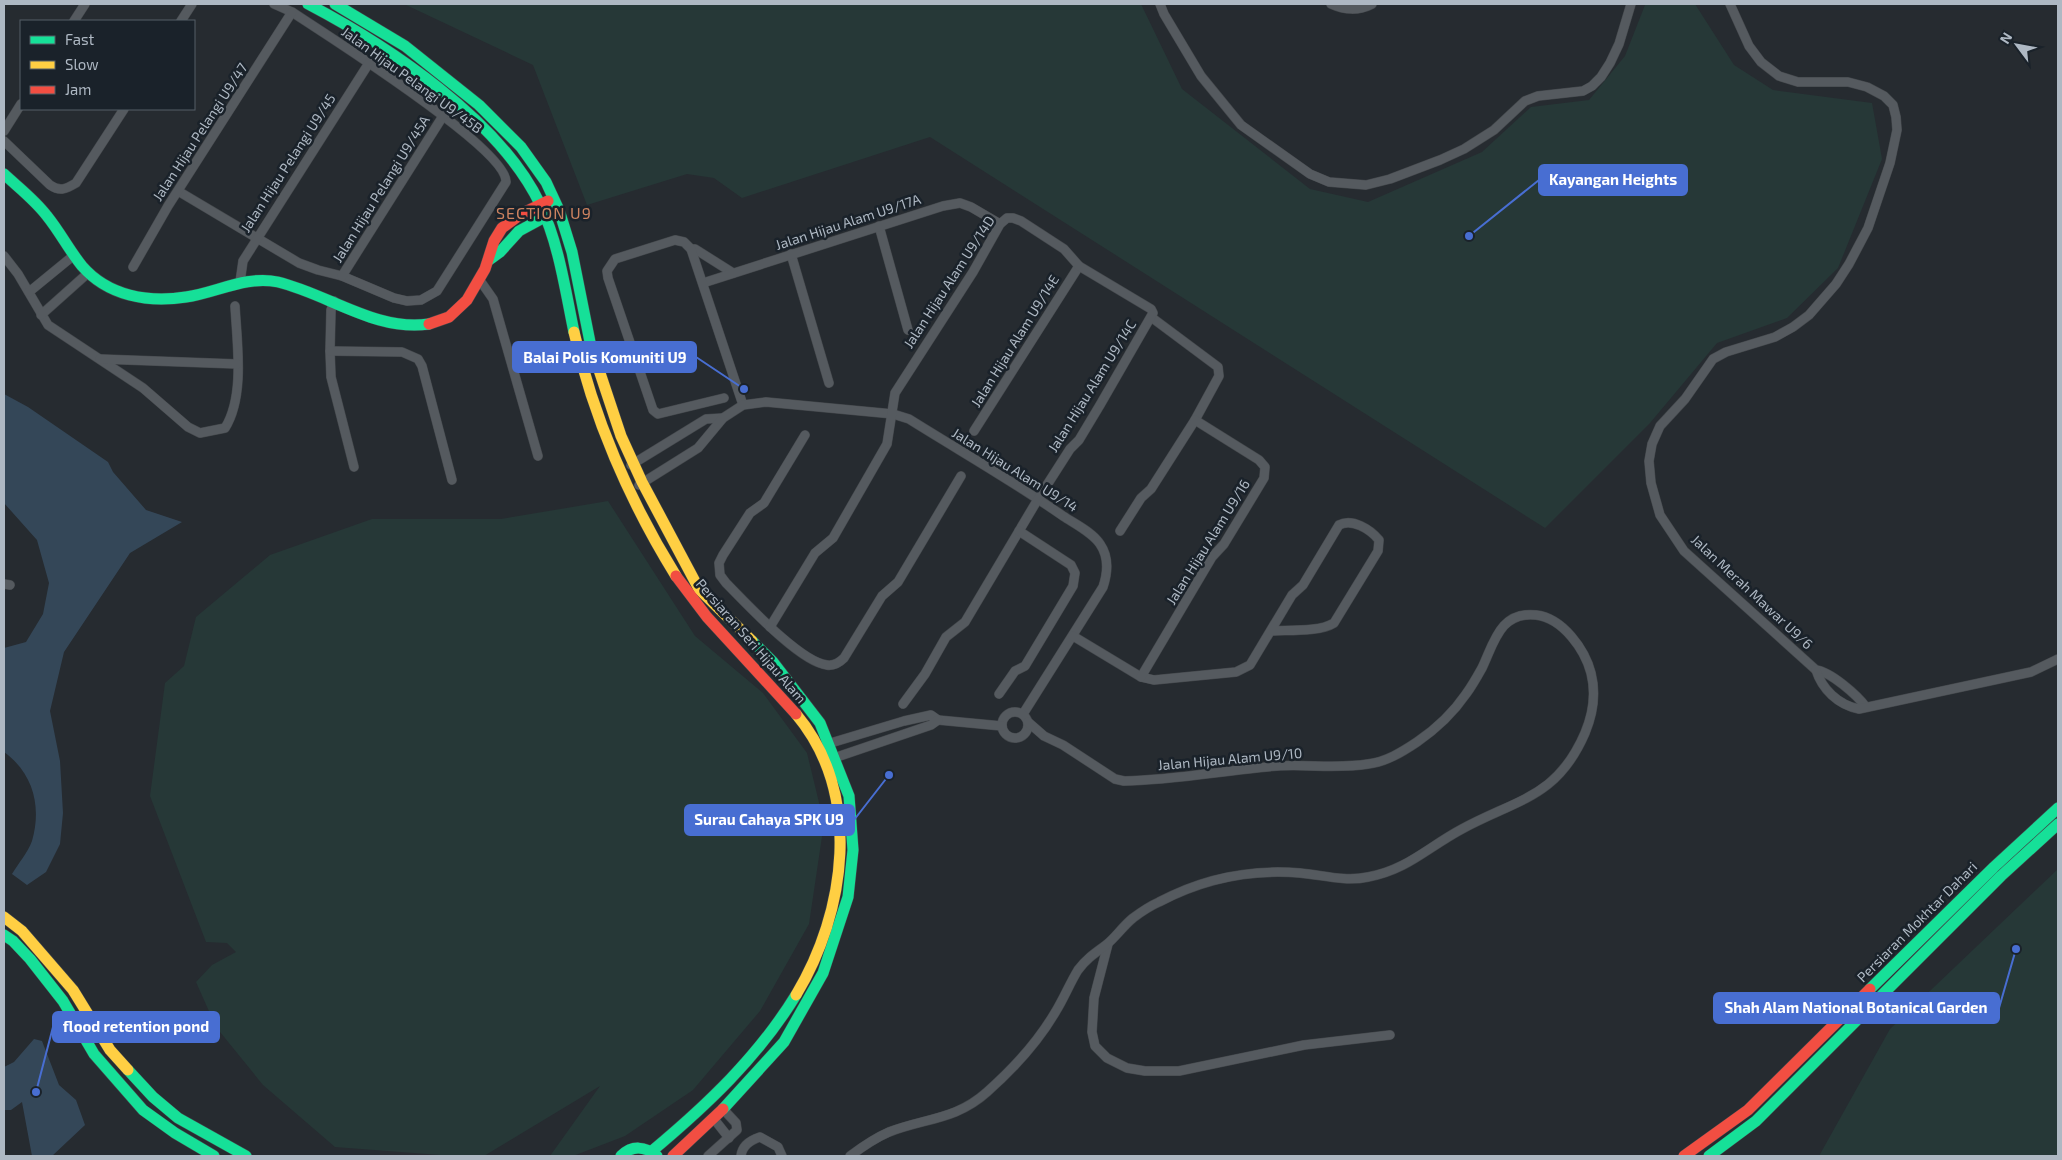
<svg xmlns="http://www.w3.org/2000/svg" width="2062" height="1160" font-family="'Exo 2',sans-serif">
<rect width="100%" height="100%" fill="#262b30"/>
<g fill="#263837">
<path d="M404,4H1141L1182,89L1310,189L1368,202L1482,152L1531,107L1589,100L1625,56L1645,5L1695,4L1734,65L1773,90L1872,103L1882,159L1838,268L1787,318L1717,343L1650,423L1545,528L930,137L742,198L714,178L687,174L587,205L533,65Z"/>
<path d="M608,501L695,636L763,693L807,753L824,823L809,924L760,1011L693,1090L625,1136L573,1156H550L600,1086L484,1156H453L335,1147L263,1085L216,1027L196,982L212,965L236,952L227,943L206,942L150,796L165,683L184,666L196,617L270,555L372,519H501Z"/>
<path d="M2058,869V1156H1819L1890,1029Z"/>
</g>
<g fill="#344758">
<path d="M4,394L28,407L108,462L113,472L146,510L182,522L130,553L64,652L50,711L60,761L63,813L60,844L46,872L27,885L12,874C18,864 28,852 32,841C42,806 33,773 4,752V648L26,642L43,614L49,583L37,540L4,503Z"/>
<path d="M34,1039L42,1041L59,1085L76,1100L85,1125L52,1156H32L22,1102L11,1110H4V1067L14,1062Z"/>
</g>
<g fill="none" stroke-linecap="round" stroke-linejoin="round">
<defs>
<g id="street">
<path d="M1160,4L1164,14L1201,76L1241,125L1310,174L1329,182L1366,185L1390,179L1440,160L1464,149L1494,130L1525,101L1538,96L1583,91L1592,86L1601,77L1610,63L1619,44L1631,4"/>
<path d="M1331,4C1344,10 1359,11 1372,4"/>
<path d="M1730,4L1749,46L1761,62L1779,76L1798,82H1848L1867,87L1884,96L1893,105L1896,117L1897,130L1890,163L1868,228L1849,264L1836,284L1809,315L1793,327L1775,337L1726,352L1713,359L1685,399L1660,426L1652,444L1649,461L1651,483L1660,515L1684,551L1816,670C1831,672 1857,695 1866,707"/>
<path d="M74,21L85,4"/>
<path d="M181,21L192,4"/>
<path d="M4,131L21,104"/>
<path d="M4,141L50,185C60,192 66,189 76,183L124,109"/>
<path d="M178,191L299,263L318,270L342,276L394,298L407,301L421,300L437,291L506,182C508,149 325,34 292,12L274,4"/>
<path d="M879,226L908,330"/>
<path d="M691,249H695L733,273"/>
<path d="M791,254L829,383"/>
<path d="M4,256L18,274L48,325L143,388L188,427L200,433L225,428C245,396 237,343 235,306"/>
<path d="M133,267L168,206L292,12"/>
<path d="M342,276L443,116"/>
<path d="M479,279L493,299L538,456"/>
<path d="M240,282L243,261L369,63"/>
<path d="M703,283L943,206L960,203L971,207L1000,224"/>
<path d="M29,292L73,256"/>
<path d="M334,301L331,310L330,351L331,377L354,467"/>
<path d="M41,315L88,273"/>
<path d="M330,351L402,352L418,359L422,366L452,480"/>
<path d="M100,359L237,364"/>
<path d="M724,398L658,414L653,410L608,278L607,271L615,259L675,240L684,242L691,249L743,405"/>
<path d="M974,431L1079,266"/>
<path d="M805,435L764,503L750,513L723,555L719,563L720,575L726,583C746,603 800,662 827,665C834,666 839,663 844,658L882,596L898,582L961,476"/>
<path d="M631,465L706,419L723,418"/>
<path d="M639,485L698,448L723,418L743,405L766,402L893,414L909,419C960,451 1013,481 1063,516C1075,524 1092,532 1100,544C1109,557 1108,572 1103,587L1023,714"/>
<path d="M1120,531L1141,498L1151,489L1195,420L1219,376L1218,367L1151,317"/>
<path d="M4,584L10,585"/>
<path d="M770,627L815,553L833,538L887,444L895,393L973,272L1000,224L1007,218H1013L1021,221L1064,249L1079,266L1151,309L1153,313L1100,405L1079,440L1070,449L1038,499L965,622L946,637L925,674L903,704"/>
<path d="M1073,636L1141,677L1154,680L1236,672L1250,665L1292,595L1303,585L1339,525C1352,518 1370,529 1379,540L1378,551L1334,623C1320,632 1289,630 1272,631"/>
<path d="M1816,670C1822,689 1838,705 1859,709L2031,672L2058,659"/>
<path d="M1141,677L1212,557L1224,544L1264,478L1265,467L1259,460L1195,420"/>
<path d="M999,694L1015,671L1025,666L1073,586L1075,573L1071,565L1019,531"/>
<circle cx="1015" cy="725" r="13"/>
<path d="M938,720L1002,726"/>
<path d="M824,745L904,721L931,715L938,720"/>
<path d="M831,759L931,725L938,720"/>
<path d="M1108,944L1094,998L1092,1032L1095,1046L1107,1058L1127,1068L1145,1071H1179L1304,1045L1390,1035"/>
<path d="M714,1119L729,1138"/>
<path d="M708,1156L737,1130L736,1123L723,1109"/>
<path d="M741,1156C742,1146 751,1140 760,1137L778,1147L782,1156"/>
<path d="M850,1156C862,1147 875,1138 889,1132C925,1118 956,1120 987,1092C1013,1069 1038,1042 1056,1011C1064,998 1070,983 1078,970C1086,959 1095,953 1106,945C1116,937 1123,926 1133,918C1141,912 1150,906 1159,902C1202,879 1251,869 1300,873C1323,875 1344,882 1368,877C1407,870 1428,847 1462,829C1517,799 1557,798 1585,733C1593,714 1596,693 1591,673C1585,650 1563,618 1536,615C1500,611 1494,643 1482,668C1477,677 1472,686 1466,694C1453,713 1436,729 1417,742C1402,752 1386,762 1368,764C1338,769 1307,764 1277,766C1226,770 1175,780 1124,781L1115,779L1063,745L1044,736L1028,722"/>
</g>
<g id="fast">
<path d="M308,4C388,46 500,120 540,204C559,244 565,289 574,332"/>
<path d="M335,4L405,46L479,105L521,147L546,182L559,210L572,252L591,347L596,361"/>
<path d="M4,174C19,188 35,200 47,216C60,232 69,250 82,266C108,296 148,303 186,297C216,293 246,275 278,282C328,294 376,332 429,324"/>
<path d="M489,260L500,252L519,231L554,212"/>
<path d="M4,935L13,941L30,959L63,1001L94,1054L143,1110L175,1133L214,1156"/>
<path d="M1870,989L1994,867L2058,808"/>
<path d="M128,1070L153,1097L178,1118L246,1156"/>
<path d="M723,1109L784,1042L823,973L848,897L853,850L849,796L820,723L773,662L752,641"/>
<path d="M652,1151C707,1105 758,1057 796,995"/>
<path d="M621,1156C632,1145 645,1146 657,1156"/>
<path d="M1709,1156L1756,1121L2001,876L2058,824"/>
</g>
<g id="slow">
<path d="M574,332C593,417 630,502 676,576"/>
<path d="M596,361L621,436L642,482L699,589L752,641"/>
<path d="M4,917L22,931L73,990L110,1050L128,1070"/>
<path d="M796,995C846,912 863,794 796,714"/>
</g>
<g id="jam">
<path d="M429,324L449,317L467,300L485,269L494,241L502,228L521,214L548,201"/>
<path d="M676,576L707,617L796,714"/>
<path d="M673,1156L723,1109"/>
<path d="M1684,1156L1748,1110L1870,989"/>
</g>
</defs>
<use href="#street" stroke="#43474b" stroke-width="10"/>
<use href="#fast" stroke="#43474b" stroke-width="12"/>
<use href="#slow" stroke="#43474b" stroke-width="12"/>
<use href="#jam" stroke="#43474b" stroke-width="12"/>
<use href="#street" stroke="#555a5f" stroke-width="9"/>
<use href="#fast" stroke="#16e098" stroke-width="11"/>
<use href="#slow" stroke="#ffcf43" stroke-width="11"/>
<use href="#jam" stroke="#f24e42" stroke-width="11"/>
</g>
<g text-anchor="middle" stroke-width="5" stroke-linejoin="round" paint-order="stroke">
<g font-size="14" fill="#aeb8c3" stroke="#1a222a">
<text transform="translate(412 80) rotate(36)" y="5">Jalan Hijau Pelangi U9/45B</text>
<text transform="translate(200 132) rotate(-57)" y="5">Jalan Hijau Pelangi U9/47</text>
<text transform="translate(288 163) rotate(-57)" y="5">Jalan Hijau Pelangi U9/45</text>
<text transform="translate(381 189) rotate(-58)" y="5">Jalan Hijau Pelangi U9/45A</text>
<text transform="translate(848 222) rotate(-18)" y="5">Jalan Hijau Alam U9/17A</text>
<text transform="translate(949 282) rotate(-57)" y="5">Jalan Hijau Alam U9/14D</text>
<text transform="translate(1015 341) rotate(-58)" y="5">Jalan Hijau Alam U9/14E</text>
<text transform="translate(1092 386) rotate(-58)" y="5">Jalan Hijau Alam U9/14C</text>
<text transform="translate(1015 470) rotate(32)" y="5">Jalan Hijau Alam U9/14</text>
<text transform="translate(1208 542) rotate(-58)" y="5">Jalan Hijau Alam U9/16</text>
<text transform="translate(1752 592) rotate(43)" y="5">Jalan Merah Mawar U9/6</text>
<text transform="translate(751 641) rotate(49)" y="5">Persiaran Seri Hijau Alam</text>
<text transform="translate(1230 759) rotate(-5)" y="5">Jalan Hijau Alam U9/10</text>
<text transform="translate(1917 922) rotate(-45)" y="5">Persiaran Mokhtar Dahari</text>
</g>
<g font-size="16" letter-spacing="1" fill="#cc8360" stroke="#1a222a">
<text x="544" y="219">SECTION U9</text>
</g>
</g>
<path fill="none" stroke="#486ed2" stroke-width="2" d="M1469 236L1539 180M744 389L696 357M889 775L854 820M2016 949L1999 1008M36 1092L53 1027"/>
<g fill="#486ed2" stroke="#1a222a" stroke-width="2">
<circle cx="1469" cy="236" r="5"/>
<circle cx="744" cy="389" r="5"/>
<circle cx="889" cy="775" r="5"/>
<circle cx="2016" cy="949" r="5"/>
<circle cx="36" cy="1092" r="5"/>
</g>
<g fill="#486ed2" stroke="#486ed2" stroke-width="2">
<rect x="1539" y="165" width="148" height="30" rx="5"/>
<rect x="513" y="342" width="183" height="30" rx="5"/>
<rect x="685" y="805" width="169" height="30" rx="5"/>
<rect x="1714" y="993" width="285" height="30" rx="5"/>
<rect x="53" y="1012" width="166" height="30" rx="5"/>
</g>
<g font-size="15" text-anchor="middle" font-weight="bold" fill="#fff">
<text x="1613" y="185">Kayangan Heights</text>
<text x="605" y="363">Balai Polis Komuniti U9</text>
<text x="769" y="825">Surau Cahaya SPK U9</text>
<text x="1856" y="1013">Shah Alam National Botanical Garden</text>
<text x="136" y="1032">flood retention pond</text>
</g>
<rect width="2062" height="1160" fill="none" stroke="#aeb8c3" stroke-width="10"/>
<rect x="20" y="20" width="175" height="90" fill="#1a222a" stroke="#555e67"/>
<rect x="30" y="36" width="25" height="8" fill="#16e098" stroke="#555e67"/>
<text x="65" y="45" font-size="15" fill="#aeb8c3">Fast</text>
<rect x="30" y="61" width="25" height="8" fill="#ffcf43" stroke="#555e67"/>
<text x="65" y="70" font-size="15" fill="#aeb8c3">Slow</text>
<rect x="30" y="86" width="25" height="8" fill="#f24e42" stroke="#555e67"/>
<text x="65" y="95" font-size="15" fill="#aeb8c3">Jam</text>
<g transform="translate(2017 45) rotate(302)" stroke="#1a222a" stroke-width="4" paint-order="stroke">
<path d="M0-4L9 19L0 12L-9 19Z" fill="#aeb8c3"/>
<text y="-8" font-size="14" font-weight="bold" text-anchor="middle" fill="#aeb8c3">N</text>
</g>
</svg>
